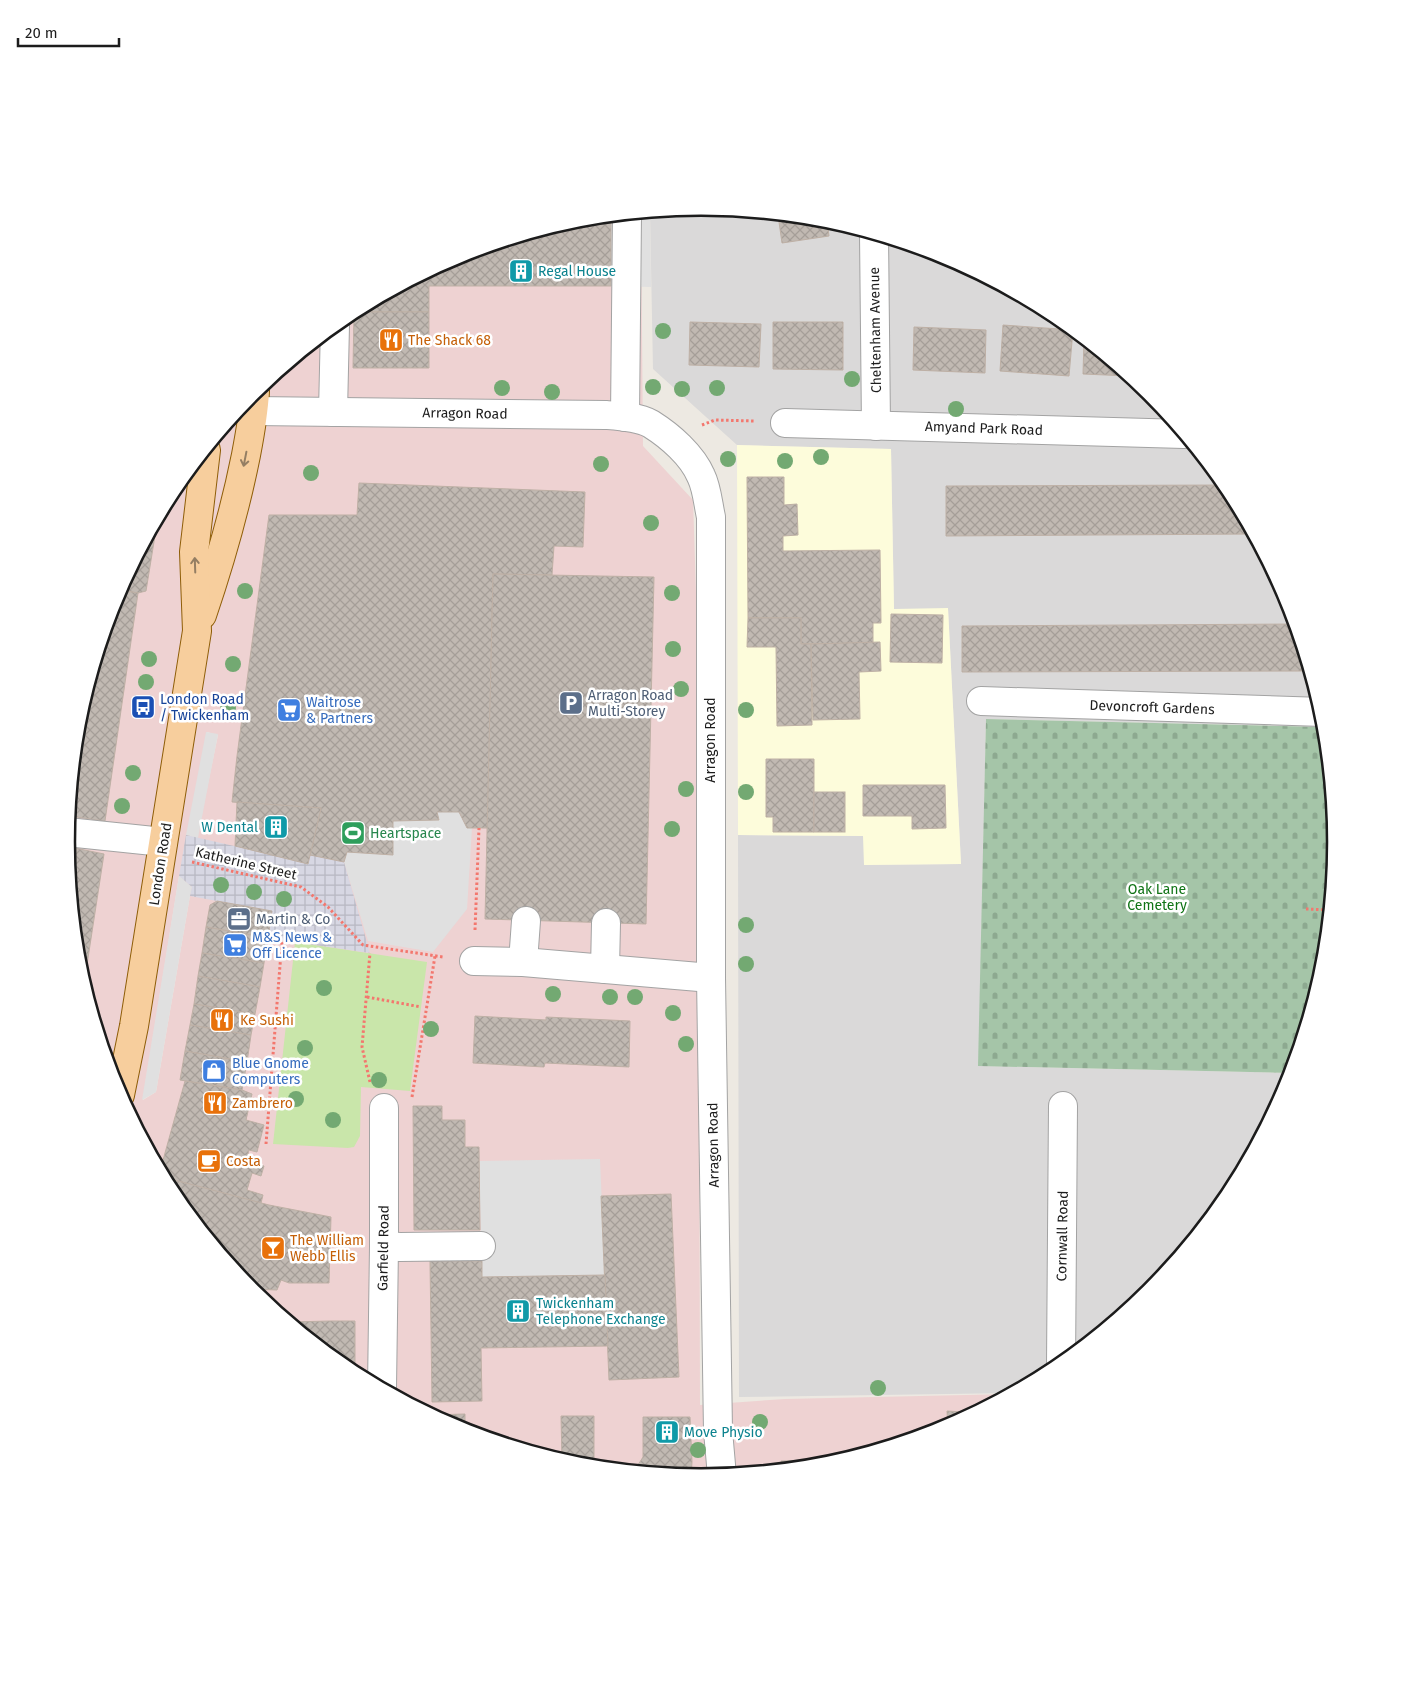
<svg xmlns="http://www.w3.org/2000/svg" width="1403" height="1685" font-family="'Fira Sans',sans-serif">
<defs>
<pattern id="cemetery-stones" width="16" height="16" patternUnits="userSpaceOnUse" patternTransform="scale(1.25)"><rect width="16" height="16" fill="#a5c5a8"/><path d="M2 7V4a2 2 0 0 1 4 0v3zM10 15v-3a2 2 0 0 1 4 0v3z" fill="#8da990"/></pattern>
<pattern id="plaza-grid" width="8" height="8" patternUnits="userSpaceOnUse" patternTransform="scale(1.25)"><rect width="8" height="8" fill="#d7d7e3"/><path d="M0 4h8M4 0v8" fill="none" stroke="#b8b8c2"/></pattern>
<pattern id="building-cross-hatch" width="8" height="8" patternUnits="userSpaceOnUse" patternTransform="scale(1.25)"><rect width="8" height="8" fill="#c1b9b2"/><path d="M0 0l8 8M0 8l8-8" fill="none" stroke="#a59e98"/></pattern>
</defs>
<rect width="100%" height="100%" fill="#ede9e2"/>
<path fill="#dad9d9" d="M702,207L826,220L945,256L1055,314L1151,394L1230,490L1289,600L1325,719V727L986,719L979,1066L1292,1073L1288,1086L1230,1196L1150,1292L1054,1371L1013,1393L739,1397L738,835L864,836V865L961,864L948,609H894L891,449L737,445L653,369L650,212Z"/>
<path fill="#eed2d2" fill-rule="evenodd" d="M641,213L643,446L693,500L705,869L699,1013L700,1405L785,1399L1011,1394L944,1429L825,1466L701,1478L577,1465L458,1429L348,1371L252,1291L173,1195L115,1085L78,966L66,842L79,718L115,599L173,489L253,393L349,314L459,256L578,219ZM207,732L218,735L197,838L187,835ZM179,876L191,887L190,896L156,1092L143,1100Z"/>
<path fill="#fdfcdb" d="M737,445L891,449L894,609L948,608L961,864L864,865L863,836L738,835Z"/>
<path fill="#c9e6aa" d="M295,942L427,962L410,1091L361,1087L360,1136L354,1147L348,1148L273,1144Z"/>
<path fill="url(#cemetery-stones)" d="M986,719L1325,727L1337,843L1324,967L1292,1073L978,1066Z"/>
<g fill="#e0e0e0">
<path d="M650,212L651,287L611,286V216Z"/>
<path d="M206,732L218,734L198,838L186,835Z"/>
<path d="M437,812H459L467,828H472L467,909L433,952L368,941L344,862L347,852L393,855V821L438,820Z"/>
<path d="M179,876L192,887L190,896L156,1092L142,1100Z"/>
<path d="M600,1159L605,1275L482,1277L479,1161Z"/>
</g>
<path fill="url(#plaza-grid)" d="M186,835L308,863L310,855L344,862L370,953L268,938L271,911L190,896L192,887L179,876Z"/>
<g fill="url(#building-cross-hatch)" stroke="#beb0a5">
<path d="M778,215L827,220L829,236L782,243Z"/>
<path d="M611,216V286H429V312H354L459,256L578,219Z"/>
<path d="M354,312H429V368H353Z"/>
<path d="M690,322L761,324L759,367L689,365Z"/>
<path d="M773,322H843V370L773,369Z"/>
<path d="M1003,325L1073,330L1069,376L1000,371Z"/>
<path d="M914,327L986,330L985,373L913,370Z"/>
<path d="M1084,339L1129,376L1083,374Z"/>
<path d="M747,477H784V505L797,504L798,535L783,536V551L880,550L881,623H873V643L801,644V618H748Z"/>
<path d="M359,483L585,492L583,547L554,546L552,575L493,574L488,828H467L459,812H437L439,820L393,821V855L347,852L344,862L310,855L321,808L232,802L237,756L269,515H357Z"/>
<path d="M1226,485L1253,534L946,536V486Z"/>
<path d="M158,517L146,591L138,593L120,590Z"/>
<path d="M493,574L654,577L646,924L485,919Z"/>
<path d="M120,590L138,593L105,821L69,816L79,718L115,599Z"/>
<path d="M891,614L943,615L942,663L890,662Z"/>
<path d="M748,618H801V644H811L812,725L777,726L776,647H747Z"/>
<path d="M1296,624L1310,671L962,672V626Z"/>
<path d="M880,642L881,671L859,672L860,719L813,720L811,644Z"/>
<path d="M766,759H814V832H773V817H766Z"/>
<path d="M863,785H945L946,828L912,829V816H863Z"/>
<rect x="814" y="792" width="31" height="40"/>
<path d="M237,802L321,808L308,864L235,846Z"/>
<path d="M70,847L104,854L84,984L78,966L68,860Z"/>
<path d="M217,901L272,911L268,938L206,927L210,905Z"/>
<path d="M206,927L268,938L264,963L202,953Z"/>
<path d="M202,953L264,963L260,987L198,976Z"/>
<path d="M198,976L260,987L255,1014L194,1004Z"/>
<path d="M194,1004L255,1014L251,1035L190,1025Z"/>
<path d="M475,1016L546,1020V1017L630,1021L629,1067L545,1063L544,1067L473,1063Z"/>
<path d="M190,1025L251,1035L247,1062L185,1051Z"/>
<path d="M185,1051L247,1062L242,1090L180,1080Z"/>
<path d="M185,1081L242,1090L252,1094L246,1120L264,1125L257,1152L249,1150L246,1161L264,1166L261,1176L252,1173L247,1190L263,1195L261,1203L163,1177L160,1171Z"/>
<path d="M413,1106H442V1120H465V1147H479L480,1230H414Z"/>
<path d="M163,1177L269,1205L331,1217L329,1283H289L281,1280L277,1290L250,1289L173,1195Z"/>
<path d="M671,1194L679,1377L609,1380L601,1196Z"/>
<path d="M430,1261H482V1277L605,1275L608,1346L481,1348L482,1401L432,1402Z"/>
<path d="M330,1321H355V1374L348,1371L289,1322Z"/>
<path d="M947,1411L963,1412V1420L948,1428Z"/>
<path d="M465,1414V1432L458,1429L432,1415Z"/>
<path d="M561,1416H594V1467L577,1465L562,1461Z"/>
<path d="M643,1417H690L692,1462L691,1477L626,1470V1468L638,1465L643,1457Z"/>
<path d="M809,1460L838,1461V1462L825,1466L809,1467Z"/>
<path d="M809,1460V1467L781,1470V1461Z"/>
</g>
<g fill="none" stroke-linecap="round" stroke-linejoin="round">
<defs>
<g id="minor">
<path d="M874,234L876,426"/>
<path d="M254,411L606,415C620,416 638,417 651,424C670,436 692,455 701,476C707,488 708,504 711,517V978L718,1431L722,1476"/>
<path d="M333,412L335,325"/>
<path d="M625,417L627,215"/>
<path d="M785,423L1184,434"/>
<path d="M981,701L1323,712"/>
<path d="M67,832L163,842"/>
<path d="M474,961L523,962L711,978"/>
<path d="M523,962L526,921"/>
<path d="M605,969L606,923"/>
<path d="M384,1246L400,1247L481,1246"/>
<path d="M1061,1365L1063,1106"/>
<path d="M382,1388L384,1246V1108"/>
</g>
<g id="major">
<path d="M202,615C220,562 235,510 246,455C250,434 254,413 255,391"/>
<path d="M120,1095L134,1026L197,631L194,552L206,450"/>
</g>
</defs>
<use href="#minor" stroke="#a3a3a3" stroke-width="30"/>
<use href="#major" stroke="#8e5d07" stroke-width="30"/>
<g stroke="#f3776e" stroke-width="3" stroke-dasharray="2.5 2.5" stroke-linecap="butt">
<path d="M702,425L715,420L754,421"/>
<path d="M192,862L301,887L328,907L363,945L443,957"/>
<path d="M1306,909L1330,910"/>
<path d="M475,930L479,828"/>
<path d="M367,997L421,1007"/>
<path d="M370,1082L362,1047L370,953"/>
<path d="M412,1097L435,956"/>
<path d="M266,1144L282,940"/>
</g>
<use href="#minor" stroke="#fff" stroke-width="28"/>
<use href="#major" stroke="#f7ce9d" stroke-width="28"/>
</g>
<g fill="#73a972">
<circle cx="663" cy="331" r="8"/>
<circle cx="852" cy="379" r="8"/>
<circle cx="653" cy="387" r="8"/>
<circle cx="502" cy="388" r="8"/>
<circle cx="717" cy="388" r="8"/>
<circle cx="682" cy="389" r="8"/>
<circle cx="552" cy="392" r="8"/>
<circle cx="956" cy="409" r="8"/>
<circle cx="821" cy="457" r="8"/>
<circle cx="728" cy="459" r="8"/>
<circle cx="785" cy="461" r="8"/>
<circle cx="601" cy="464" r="8"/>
<circle cx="311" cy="473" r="8"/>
<circle cx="651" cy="523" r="8"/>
<circle cx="245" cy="591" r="8"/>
<circle cx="672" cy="593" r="8"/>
<circle cx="673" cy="649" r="8"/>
<circle cx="149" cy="659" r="8"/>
<circle cx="233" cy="664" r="8"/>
<circle cx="146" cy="682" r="8"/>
<circle cx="681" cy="689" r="8"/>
<circle cx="228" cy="708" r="8"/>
<circle cx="746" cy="710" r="8"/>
<circle cx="133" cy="773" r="8"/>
<circle cx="686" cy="789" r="8"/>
<circle cx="746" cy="792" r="8"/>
<circle cx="122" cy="806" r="8"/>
<circle cx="672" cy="829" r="8"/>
<circle cx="221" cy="885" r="8"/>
<circle cx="254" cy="892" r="8"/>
<circle cx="284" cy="899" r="8"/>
<circle cx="746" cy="925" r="8"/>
<circle cx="746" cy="964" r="8"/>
<circle cx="324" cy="988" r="8"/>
<circle cx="553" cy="994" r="8"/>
<circle cx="610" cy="997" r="8"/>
<circle cx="635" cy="997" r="8"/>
<circle cx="673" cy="1013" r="8"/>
<circle cx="431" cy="1029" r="8"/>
<circle cx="686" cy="1044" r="8"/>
<circle cx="305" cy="1048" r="8"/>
<circle cx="379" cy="1080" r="8"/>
<circle cx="296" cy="1099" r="8"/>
<circle cx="333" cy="1120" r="8"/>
<circle cx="878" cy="1388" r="8"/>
<circle cx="760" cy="1422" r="8"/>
<circle cx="698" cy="1450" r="8"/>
</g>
<defs><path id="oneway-shaft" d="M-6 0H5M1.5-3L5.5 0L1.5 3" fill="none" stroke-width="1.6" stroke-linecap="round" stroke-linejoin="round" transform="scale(1.25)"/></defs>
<g stroke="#947e63">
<use href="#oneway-shaft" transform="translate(245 459) rotate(101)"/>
<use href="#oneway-shaft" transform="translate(195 565) rotate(-92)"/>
</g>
<defs>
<symbol id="building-square" viewBox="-11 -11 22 22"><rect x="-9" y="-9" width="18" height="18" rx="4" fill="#0f9aa8" stroke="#fff"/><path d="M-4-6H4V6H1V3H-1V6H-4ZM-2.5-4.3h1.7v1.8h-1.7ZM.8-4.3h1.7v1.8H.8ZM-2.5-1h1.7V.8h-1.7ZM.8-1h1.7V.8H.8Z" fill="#fff"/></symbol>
<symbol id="restaurant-square" viewBox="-11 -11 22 22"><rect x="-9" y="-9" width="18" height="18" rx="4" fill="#e8710a" stroke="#fff"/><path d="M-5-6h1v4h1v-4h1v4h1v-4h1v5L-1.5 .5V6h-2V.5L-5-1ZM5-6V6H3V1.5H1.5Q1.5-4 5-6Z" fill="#fff"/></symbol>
<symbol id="parking-square" viewBox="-11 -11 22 22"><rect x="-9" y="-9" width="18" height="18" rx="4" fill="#5c6f8a" stroke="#fff"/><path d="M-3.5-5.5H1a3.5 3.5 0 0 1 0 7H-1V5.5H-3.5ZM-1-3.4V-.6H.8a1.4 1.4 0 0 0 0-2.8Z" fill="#fff"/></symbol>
<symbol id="bus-square" viewBox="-11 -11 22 22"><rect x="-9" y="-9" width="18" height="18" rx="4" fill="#1a4fb4" stroke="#fff"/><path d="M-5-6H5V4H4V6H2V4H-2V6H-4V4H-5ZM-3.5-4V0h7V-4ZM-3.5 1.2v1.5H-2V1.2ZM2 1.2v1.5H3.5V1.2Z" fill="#fff"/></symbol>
<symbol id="supermarket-square" viewBox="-11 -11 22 22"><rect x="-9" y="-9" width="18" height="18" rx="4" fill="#3f7fe0" stroke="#fff"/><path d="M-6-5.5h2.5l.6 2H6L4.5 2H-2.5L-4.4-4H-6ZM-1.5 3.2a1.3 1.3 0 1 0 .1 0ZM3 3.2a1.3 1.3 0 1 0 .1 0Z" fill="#fff"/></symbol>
<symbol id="stadium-square" viewBox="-11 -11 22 22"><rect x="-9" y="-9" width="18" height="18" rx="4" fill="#2e9e5b" stroke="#fff"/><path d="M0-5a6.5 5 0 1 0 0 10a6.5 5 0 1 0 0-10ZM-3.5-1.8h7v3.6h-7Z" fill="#fff"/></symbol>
<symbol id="office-square" viewBox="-11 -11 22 22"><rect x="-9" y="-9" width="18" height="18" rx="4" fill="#5c6f8a" stroke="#fff"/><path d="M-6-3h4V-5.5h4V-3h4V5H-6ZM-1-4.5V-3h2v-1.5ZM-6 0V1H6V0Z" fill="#fff"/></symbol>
<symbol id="shop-square" viewBox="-11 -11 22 22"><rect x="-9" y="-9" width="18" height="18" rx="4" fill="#3f7fe0" stroke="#fff"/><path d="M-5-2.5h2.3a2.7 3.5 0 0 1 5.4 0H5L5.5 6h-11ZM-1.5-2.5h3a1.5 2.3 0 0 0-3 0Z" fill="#fff"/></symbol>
<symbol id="cafe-square" viewBox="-11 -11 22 22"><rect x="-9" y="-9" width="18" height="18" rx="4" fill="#e8710a" stroke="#fff"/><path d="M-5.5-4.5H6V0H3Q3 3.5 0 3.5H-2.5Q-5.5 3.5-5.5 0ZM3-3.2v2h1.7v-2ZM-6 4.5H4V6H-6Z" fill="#fff"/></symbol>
<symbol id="bar-square" viewBox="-11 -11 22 22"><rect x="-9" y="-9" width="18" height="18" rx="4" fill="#e8710a" stroke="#fff"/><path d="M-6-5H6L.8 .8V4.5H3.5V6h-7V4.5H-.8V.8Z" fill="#fff"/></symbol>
</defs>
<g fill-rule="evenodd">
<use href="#building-square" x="507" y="257" width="28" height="28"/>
<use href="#restaurant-square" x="377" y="326" width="28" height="28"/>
<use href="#parking-square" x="557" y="689" width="28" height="28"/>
<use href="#bus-square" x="129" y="693" width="28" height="28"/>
<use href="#supermarket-square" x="275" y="696" width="28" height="28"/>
<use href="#building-square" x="262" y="813" width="28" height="28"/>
<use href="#stadium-square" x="339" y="819" width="28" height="28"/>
<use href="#office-square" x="225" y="905" width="28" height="28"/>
<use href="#supermarket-square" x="221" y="931" width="28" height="28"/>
<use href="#restaurant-square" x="208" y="1006" width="28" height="28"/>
<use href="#shop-square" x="200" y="1057" width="28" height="28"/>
<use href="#restaurant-square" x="201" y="1089" width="28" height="28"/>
<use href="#cafe-square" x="195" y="1147" width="28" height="28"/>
<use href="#bar-square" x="259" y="1234" width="28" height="28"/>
<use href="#building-square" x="504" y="1297" width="28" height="28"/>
<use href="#building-square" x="653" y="1418" width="28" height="28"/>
</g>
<g text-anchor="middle" stroke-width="5" stroke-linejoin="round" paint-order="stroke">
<g font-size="14" fill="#0d838f" stroke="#fff" text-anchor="start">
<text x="538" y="276">Regal House</text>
<text x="258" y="832" text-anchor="end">W Dental</text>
<text x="536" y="1308">Twickenham<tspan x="536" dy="16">Telephone Exchange</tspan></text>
<text x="684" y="1437">Move Physio</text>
</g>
<g font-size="14" fill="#1c1c1c" stroke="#fff">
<text transform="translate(875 330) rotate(-91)" y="5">Cheltenham Avenue</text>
<text transform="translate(465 413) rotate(1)" y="5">Arragon Road</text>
<text transform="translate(984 428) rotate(2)" y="5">Amyand Park Road</text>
<text transform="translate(1152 707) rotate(2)" y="5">Devoncroft Gardens</text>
<text transform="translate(710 740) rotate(-90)" y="5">Arragon Road</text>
<text transform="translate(246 863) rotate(13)" y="5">Katherine Street</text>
<text transform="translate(160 864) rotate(-81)" y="5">London Road</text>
<text transform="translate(713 1145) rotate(-91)" y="5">Arragon Road</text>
<text transform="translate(1062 1236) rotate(-89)" y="5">Cornwall Road</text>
<text transform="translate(383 1248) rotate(-89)" y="5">Garfield Road</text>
</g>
<g font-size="14" fill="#c56008" stroke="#fff" text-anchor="start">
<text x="408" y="345">The Shack 68</text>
<text x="240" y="1025">Ke Sushi</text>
<text x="232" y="1108">Zambrero</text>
<text x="226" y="1166">Costa</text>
<text x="290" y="1245">The William<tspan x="290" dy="16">Webb Ellis</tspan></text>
</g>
<g font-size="14" fill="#4e5e75" stroke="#fff" text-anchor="start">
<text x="588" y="700">Arragon Road<tspan x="588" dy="16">Multi-Storey</tspan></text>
<text x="256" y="924">Martin &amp; Co</text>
</g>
<g font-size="14" fill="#164399" stroke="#fff" text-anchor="start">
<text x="160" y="704">London Road<tspan x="160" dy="16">/ Twickenham</tspan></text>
</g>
<g font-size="14" fill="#366cbe" stroke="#fff" text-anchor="start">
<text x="306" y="707">Waitrose<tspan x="306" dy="16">&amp; Partners</tspan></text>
<text x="252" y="942">M&amp;S News &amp;<tspan x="252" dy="16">Off Licence</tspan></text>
<text x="232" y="1068">Blue Gnome<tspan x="232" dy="16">Computers</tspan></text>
</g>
<g font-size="14" fill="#27864d" stroke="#fff" text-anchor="start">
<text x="370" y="838">Heartspace</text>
</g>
<g font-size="14" fill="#107416" stroke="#fff">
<text x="1157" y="894">Oak Lane<tspan x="1157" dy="16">Cemetery</tspan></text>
</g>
</g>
<path d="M0 0H1403V1685H0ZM75 842a626 626 0 1 1 1252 0a626 626 0 1 1-1252 0Z" fill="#fff" fill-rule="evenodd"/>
<path fill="none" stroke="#1c1c1c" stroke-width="2.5" d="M75 842a626 626 0 1 1 1252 0a626 626 0 1 1-1252 0Z"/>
<path d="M18 38v8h101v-8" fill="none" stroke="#1c1c1c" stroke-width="2.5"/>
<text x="25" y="38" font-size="15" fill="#1c1c1c" stroke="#ffffff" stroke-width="4" paint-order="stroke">20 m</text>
</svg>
